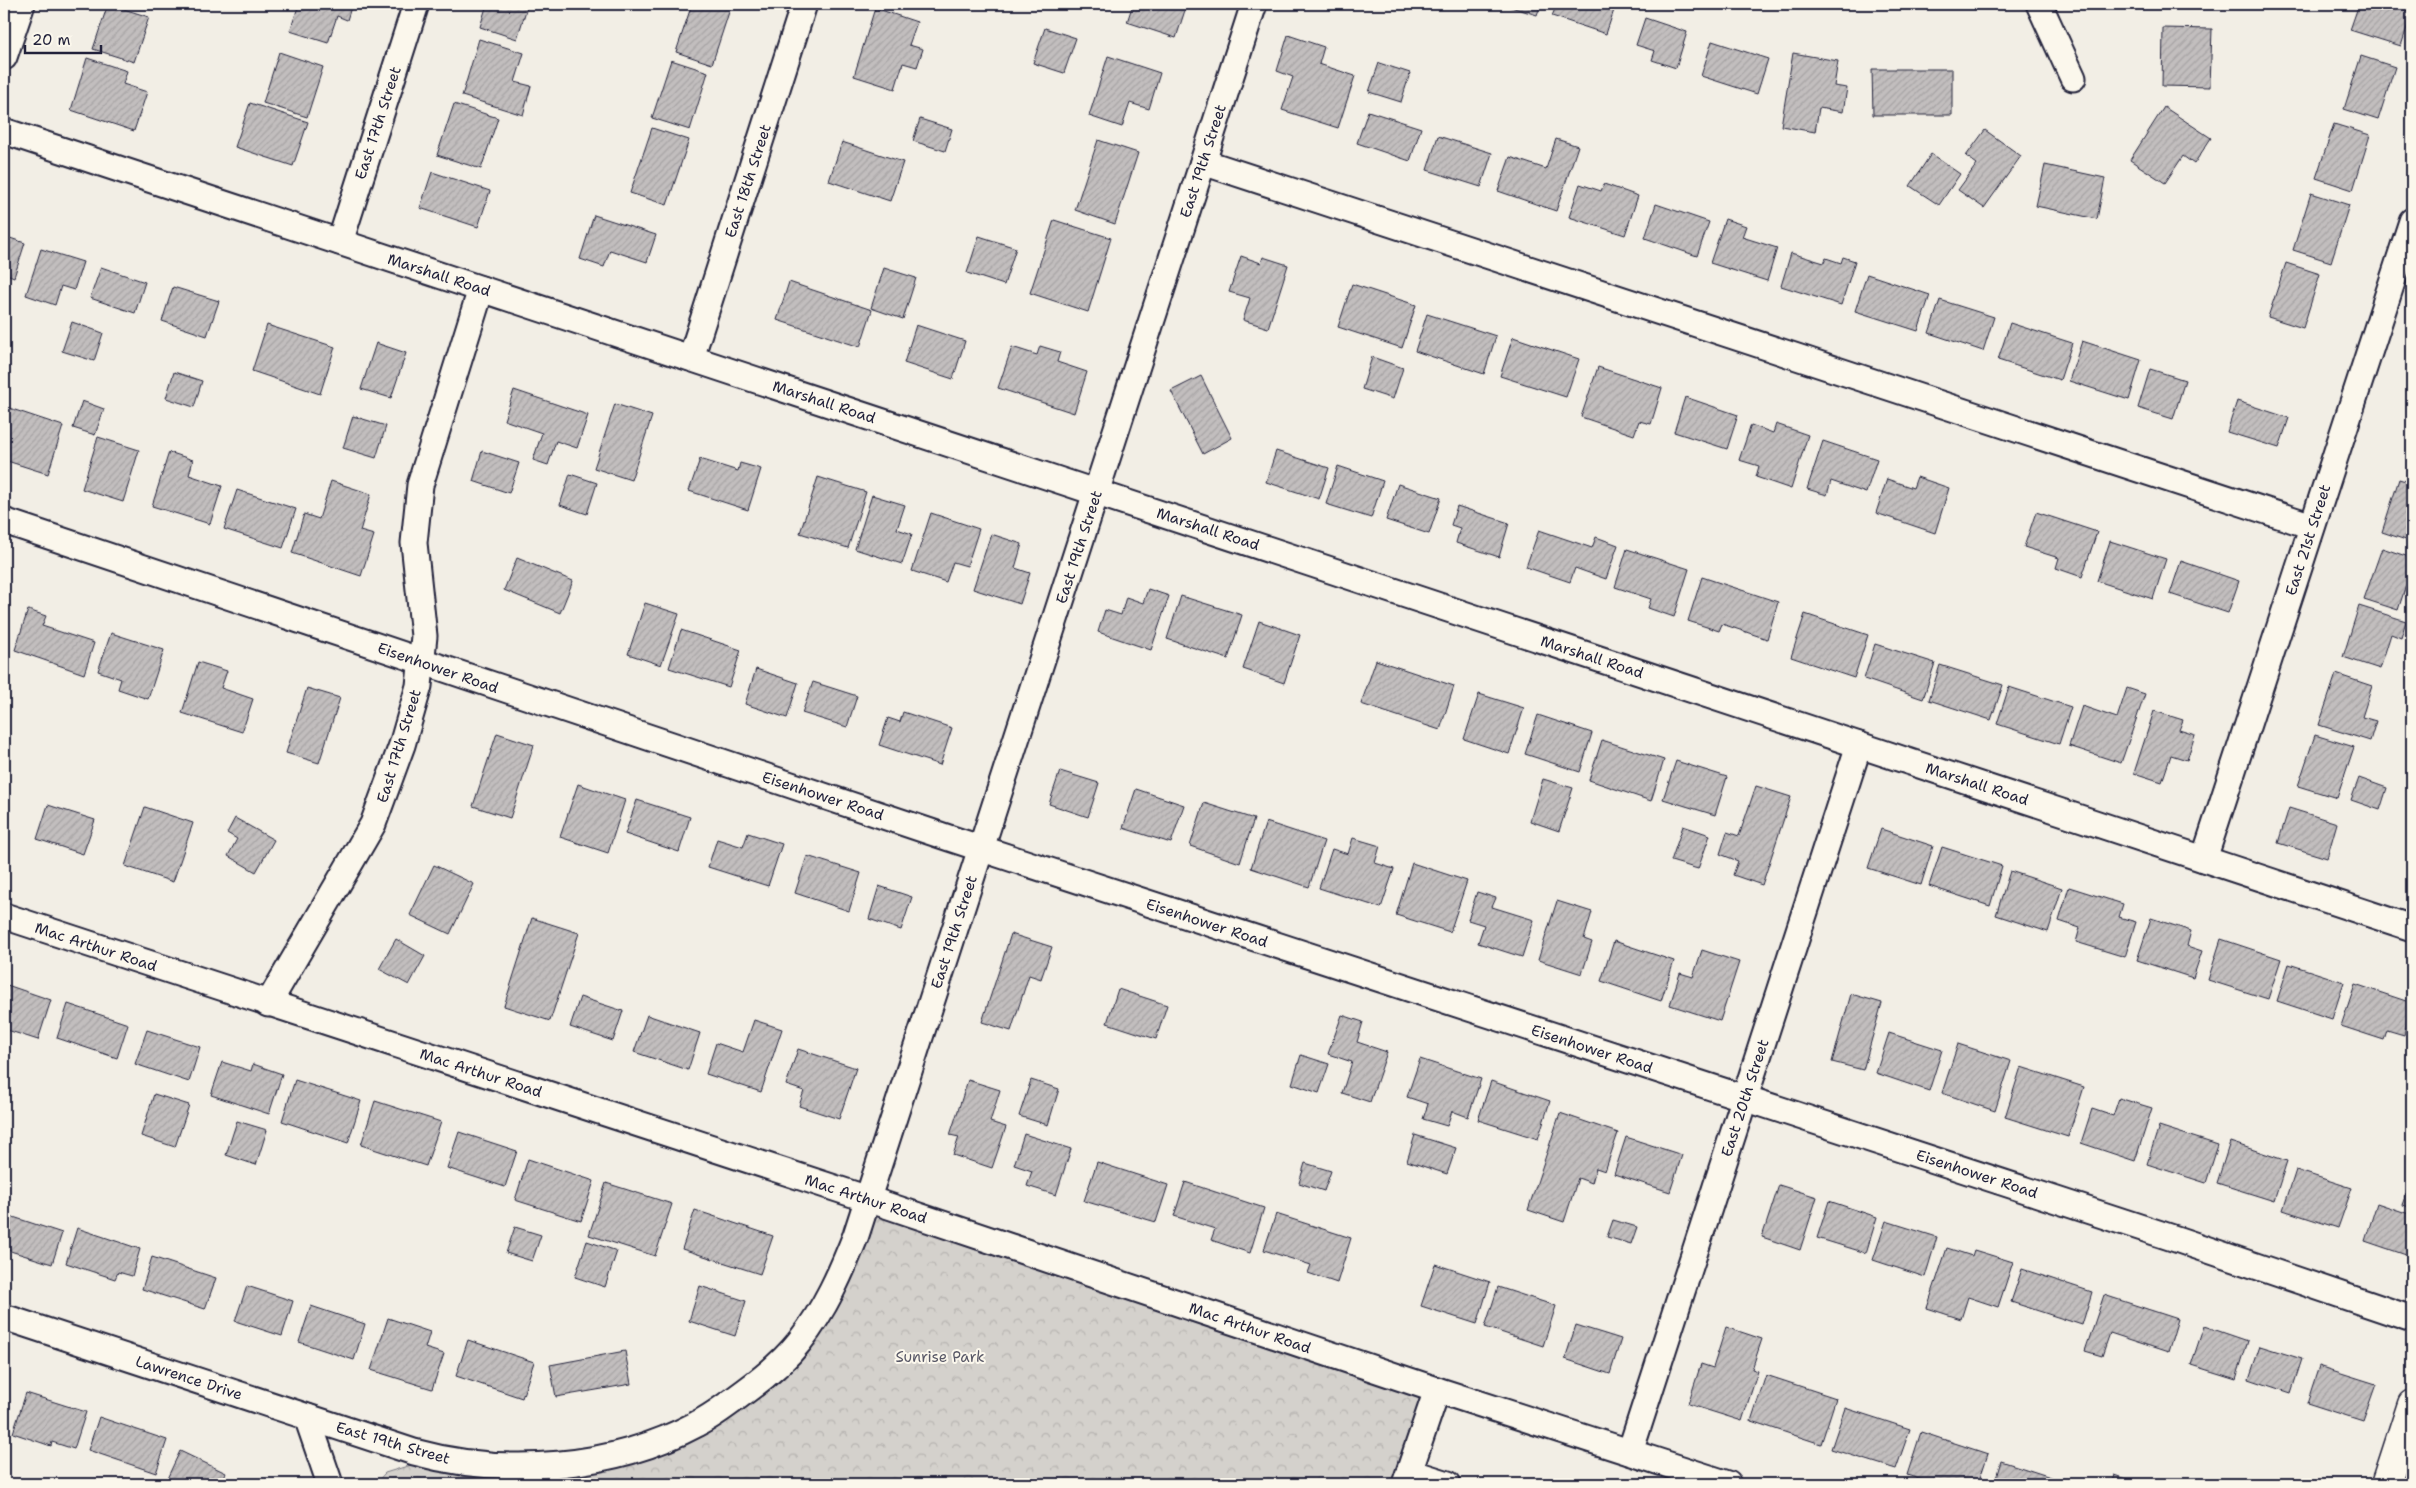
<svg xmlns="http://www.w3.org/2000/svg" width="2416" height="1488" font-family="'Shantell Sans',sans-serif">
<defs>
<pattern id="forest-crowns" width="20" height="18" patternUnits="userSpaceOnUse" patternTransform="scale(1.25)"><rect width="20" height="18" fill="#d4d1cc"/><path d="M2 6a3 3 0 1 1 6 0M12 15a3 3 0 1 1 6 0" fill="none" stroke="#b6b3b0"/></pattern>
<pattern id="building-hatch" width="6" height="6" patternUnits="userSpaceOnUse" patternTransform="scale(1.25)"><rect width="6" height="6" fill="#c2bebe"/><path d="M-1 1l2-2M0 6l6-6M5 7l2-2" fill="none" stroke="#a6a3a4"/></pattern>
</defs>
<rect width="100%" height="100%" fill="#f2eee5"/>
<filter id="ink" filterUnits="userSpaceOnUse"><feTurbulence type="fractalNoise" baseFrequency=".02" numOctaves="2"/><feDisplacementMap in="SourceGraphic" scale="10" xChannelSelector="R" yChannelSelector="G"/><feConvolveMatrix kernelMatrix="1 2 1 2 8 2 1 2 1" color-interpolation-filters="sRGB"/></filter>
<g filter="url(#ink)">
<path fill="url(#forest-crowns)" stroke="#7b7a84" d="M868,1199L1437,1390L1405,1484H375L385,1473L414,1464L646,1445L799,1343Z"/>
<g fill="url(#building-hatch)" stroke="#22223b">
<path d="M108,4L149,17L134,62L93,49Z"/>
<path d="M299,4H352L347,20L337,16L328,43L290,31Z"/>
<path d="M487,4H528L517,39L480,27Z"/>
<path d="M692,4L731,6L712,64L676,52Z"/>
<path d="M1133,4H1187L1176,38L1127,22Z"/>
<path d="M1501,4H1541L1537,15Z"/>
<path d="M1557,4H1616L1606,34L1552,16Z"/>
<path d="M2359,4H2387L2412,12L2401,46L2350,30Z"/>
<path d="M875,8L917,22L909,45L923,49L917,67L903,63L895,89L854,76Z"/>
<path d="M1645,18L1687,32L1676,68L1652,60L1655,51L1636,45Z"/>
<path d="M1045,28L1076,38L1064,73L1033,63Z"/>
<path d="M2163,28L2212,29L2210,87L2162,86Z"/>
<path d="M1288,35L1324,47L1319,64L1355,76L1338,128L1282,110L1293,77L1277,71Z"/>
<path d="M479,39L524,53L515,82L531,86L523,115L462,96Z"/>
<path d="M1712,41L1768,59L1757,94L1701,76Z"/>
<path d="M279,52L323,67L307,117L263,103Z"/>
<path d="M1793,53L1838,61L1834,86L1847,88L1843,112L1819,108L1815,132L1781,126Z"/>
<path d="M1108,56L1160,73L1149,109L1130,103L1122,127L1089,116Z"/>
<path d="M2361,56L2395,67L2378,120L2344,109Z"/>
<path d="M87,58L127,71L123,84L147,92L134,131L71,110Z"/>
<path d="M671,60L708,72L690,130L652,118Z"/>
<path d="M1379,63L1410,73L1401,102L1369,92Z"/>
<path d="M1872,69H1952V115H1873Z"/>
<path d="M250,103L308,122L293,166L235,147Z"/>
<path d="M454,104L498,118L481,169L437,155Z"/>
<path d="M2164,107L2211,138L2194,164L2183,156L2165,183L2130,160Z"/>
<path d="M1368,111L1421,128L1410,161L1357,143Z"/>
<path d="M920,119L952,129L945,151L913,141Z"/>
<path d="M2334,124L2370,135L2353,190L2316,178Z"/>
<path d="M652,128L689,140L667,205L630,193Z"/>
<path d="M1985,130L2021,156L1984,208L1958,190L1977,164L1966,156Z"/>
<path d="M1438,136L1492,153L1481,187L1427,170Z"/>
<path d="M1556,139L1578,146L1556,211L1498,191L1510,157L1546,169Z"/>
<path d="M1098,140L1138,153L1115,224L1075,210Z"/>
<path d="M842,142L903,162L890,201L829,181Z"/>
<path d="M1931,154L1960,174L1939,205L1910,186Z"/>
<path d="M2045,165L2105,178L2097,219L2036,206Z"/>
<path d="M432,172L490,191L478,227L420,208Z"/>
<path d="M1580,184L1601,191L1604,184L1638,196L1625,235L1569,217Z"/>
<path d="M2311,193L2349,205L2331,262L2293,250Z"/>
<path d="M1656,204L1709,222L1697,256L1645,238Z"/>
<path d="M594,215L656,235L647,262L610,250L604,267L580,259Z"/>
<path d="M1725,219L1746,226L1742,237L1777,248L1767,281L1710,263Z"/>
<path d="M1054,220L1111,238L1088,312L1030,293Z"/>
<path d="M4,236L25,243L14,277L4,273Z"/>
<path d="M979,236L1016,248L1004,285L967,273Z"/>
<path d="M41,249L83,262L74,290L61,286L55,305L26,295Z"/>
<path d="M1791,253L1824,263L1826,258L1841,263L1843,257L1855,261L1841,305L1781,286Z"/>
<path d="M1241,256L1261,263L1263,257L1288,265L1268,328L1243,320L1250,298L1229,292Z"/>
<path d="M2286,263L2320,274L2303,328L2268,317Z"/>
<path d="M101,267L145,282L135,313L90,298Z"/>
<path d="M884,268L916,278L903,319L871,308Z"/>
<path d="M1867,274L1930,295L1918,331L1855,311Z"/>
<path d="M789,282L872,310L860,347L777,320Z"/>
<path d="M1352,284L1416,305L1402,348L1338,327Z"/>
<path d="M173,287L219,301L207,336L162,321Z"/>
<path d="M1940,300L1994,317L1983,351L1929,333Z"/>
<path d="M1427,314L1496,336L1484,374L1415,351Z"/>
<path d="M72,322L103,333L94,361L62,351Z"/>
<path d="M2010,323L2072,343L2060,380L1998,360Z"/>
<path d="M267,325L335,347L320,394L252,371Z"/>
<path d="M916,325L965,341L953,379L904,363Z"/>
<path d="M1513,337L1579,359L1566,397L1500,376Z"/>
<path d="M2082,341L2141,360L2129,400L2069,381Z"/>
<path d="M376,343L406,353L391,398L361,389Z"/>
<path d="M1040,346L1060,352L1057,362L1087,372L1074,413L998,388L1012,347L1037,355Z"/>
<path d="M1372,357L1403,368L1393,399L1362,389Z"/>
<path d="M1598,367L1662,388L1651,424L1639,421L1634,435L1581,417Z"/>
<path d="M2150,369L2185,380L2173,419L2138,408Z"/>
<path d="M174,372L202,381L194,407L166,398Z"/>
<path d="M1201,376L1232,438L1203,454L1171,391Z"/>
<path d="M514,390L588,415L577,448L556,441L548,465L533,460L542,433L504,420Z"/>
<path d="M1685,397L1738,415L1727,449L1674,432Z"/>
<path d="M82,401L104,409L95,435L73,428Z"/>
<path d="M2237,401L2289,418L2279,448L2227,432Z"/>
<path d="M615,404L652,416L631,480L594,468Z"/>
<path d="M9,408L63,426L48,474L4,460V423Z"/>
<path d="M353,416L386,426L376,458L343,448Z"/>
<path d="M1776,424L1808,435L1791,489L1756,477L1759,466L1739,460L1751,425L1773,433Z"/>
<path d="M98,437L139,450L123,502L82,489Z"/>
<path d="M1823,441L1877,459L1866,493L1831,481L1827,495L1807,489Z"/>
<path d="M482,451L519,463L509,493L473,481Z"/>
<path d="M1276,451L1329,468L1319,499L1266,482Z"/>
<path d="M169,452L193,460L189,475L222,486L210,524L152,506Z"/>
<path d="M700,459L738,471L740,463L761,469L748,510L689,491Z"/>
<path d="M1338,466L1383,481L1371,518L1326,504Z"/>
<path d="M570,474L597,483L587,514L560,505Z"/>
<path d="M818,477L866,492L848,548L800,533Z"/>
<path d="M1917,477L1949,488L1935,533L1876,513L1887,479L1913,488Z"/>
<path d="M2399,479L2412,483V542L2382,532Z"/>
<path d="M331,481L371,494L360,531L374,535L361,576L292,553L304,514L319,519Z"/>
<path d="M1398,484L1441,498L1429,534L1386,520Z"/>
<path d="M237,490L296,509L283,548L224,529Z"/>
<path d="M872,495L905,505L897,529L912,534L902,564L855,549Z"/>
<path d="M1457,506L1509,523L1499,557L1456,543L1460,528L1451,525Z"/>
<path d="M2036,512L2097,532L2082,577L2056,568L2059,558L2024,547Z"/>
<path d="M931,513L979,529L967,566L953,562L946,582L912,571Z"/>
<path d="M1539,530L1592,548L1596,537L1618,545L1606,579L1575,568L1570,582L1526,567Z"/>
<path d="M991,534L1022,544L1015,568L1030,573L1020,604L973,589Z"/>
<path d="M2110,541L2166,559L2153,599L2097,581Z"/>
<path d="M2382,548L2412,558V567L2398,610L2364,599Z"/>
<path d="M1627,549L1689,569L1674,617L1648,608L1651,599L1615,587Z"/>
<path d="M517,558L573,581L560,613L504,590Z"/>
<path d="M2181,561L2239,581L2228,613L2170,594Z"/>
<path d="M1702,577L1778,602L1767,639L1722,624L1719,631L1688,621Z"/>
<path d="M1148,589L1169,596L1151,650L1098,632L1105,610L1121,615L1126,597L1143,603Z"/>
<path d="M1181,596L1242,615L1228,659L1167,639Z"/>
<path d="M645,603L679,614L661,665L628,654Z"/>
<path d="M2359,606L2406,621L2401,638L2391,634L2380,669L2343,657Z"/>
<path d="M28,610L46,616L42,626L94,643L84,674L15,650Z"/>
<path d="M1805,614L1868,635L1854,678L1791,657Z"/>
<path d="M1259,621L1300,635L1284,683L1243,669Z"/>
<path d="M681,630L741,650L729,687L669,668Z"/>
<path d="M111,633L164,650L148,699L118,689L121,679L98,671Z"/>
<path d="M1875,644L1935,663L1923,699L1864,679Z"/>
<path d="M1376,660L1454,686L1440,730L1361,704Z"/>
<path d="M198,662L227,671L221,688L253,699L242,732L182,713Z"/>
<path d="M1940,665L2003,685L1991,720L1929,700Z"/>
<path d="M756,669L798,683L787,718L745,704Z"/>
<path d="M2336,674L2372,686L2362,717L2376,721L2370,741L2319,725Z"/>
<path d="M813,682L857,696L847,727L802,713Z"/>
<path d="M2009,687L2071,707L2059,744L1997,724Z"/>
<path d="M307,688L340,698L319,763L286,753Z"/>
<path d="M2127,688L2145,694L2121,763L2069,746L2082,706L2117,718Z"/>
<path d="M1479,694L1524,708L1509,754L1464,739Z"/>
<path d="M2154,711L2183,720L2179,730L2195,735L2187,760L2171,755L2162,782L2134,773Z"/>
<path d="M903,712L952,728L940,765L879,745L888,718L900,722Z"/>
<path d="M1538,715L1592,733L1580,772L1525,754Z"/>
<path d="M497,733L534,745L510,818L473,806Z"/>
<path d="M2315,735L2354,747L2337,798L2298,786Z"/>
<path d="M1602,740L1664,760L1651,801L1589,780Z"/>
<path d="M1676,761L1727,777L1715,815L1663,799Z"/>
<path d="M1060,771L1099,783L1088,817L1049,804Z"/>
<path d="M2359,778L2387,788L2380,810L2351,800Z"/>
<path d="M1543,779L1573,788L1559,831L1530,821Z"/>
<path d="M578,784L625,800L608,853L560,837Z"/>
<path d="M1756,786L1791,797L1762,885L1733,875L1738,861L1720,854L1727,832L1739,836Z"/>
<path d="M1136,789L1184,805L1171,843L1123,828Z"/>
<path d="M637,800L690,817L679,852L625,834Z"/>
<path d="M1204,803L1254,819L1240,863L1190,846Z"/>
<path d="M48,805L95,820L83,854L37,839Z"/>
<path d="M145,807L193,823L173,882L125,866Z"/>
<path d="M2289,808L2337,823L2327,858L2278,843Z"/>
<path d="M235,818L274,840L256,872L228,856L237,839L227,833Z"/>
<path d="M1266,822L1324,841L1309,887L1251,868Z"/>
<path d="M1683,826L1710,835L1698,869L1671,861Z"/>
<path d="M1881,829L1933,846L1921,885L1868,868Z"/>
<path d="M748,833L782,844L768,886L708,867L717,839L743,847Z"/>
<path d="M1353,838L1380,846L1375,863L1394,869L1381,908L1319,888L1332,849L1348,854Z"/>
<path d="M1942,847L2002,866L1990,906L1929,886Z"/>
<path d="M807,856L861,873L849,911L795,893Z"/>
<path d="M1412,863L1467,881L1450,932L1396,915Z"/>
<path d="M434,865L474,884L450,934L410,915Z"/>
<path d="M2010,871L2062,888L2048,932L1996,915Z"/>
<path d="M879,886L912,897L901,930L869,919Z"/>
<path d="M2069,887L2123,904L2119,917L2136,922L2125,957L2076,942L2080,928L2059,921Z"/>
<path d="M1477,892L1496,898L1492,907L1534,920L1522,957L1478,943L1484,925L1468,920Z"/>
<path d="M1557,901L1592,912L1584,939L1592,942L1582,974L1538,960Z"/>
<path d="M532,918L579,933L550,1021L504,1006Z"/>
<path d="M2151,918L2191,931L2187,946L2202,951L2193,978L2137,960Z"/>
<path d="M1011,934L1052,947L1041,979L1029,975L1011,1031L982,1022Z"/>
<path d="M396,939L425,956L409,985L379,969Z"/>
<path d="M2221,939L2281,959L2268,999L2208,980Z"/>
<path d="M1614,941L1674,961L1661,1001L1601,981Z"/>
<path d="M1702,950L1739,962L1720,1021L1670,1005L1680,973L1693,977Z"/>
<path d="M2289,964L2344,982L2332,1019L2277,1001Z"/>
<path d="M4,984L51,1000L38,1040L4,1029Z"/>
<path d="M2355,984L2412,1003L2404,1035L2387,1030L2384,1040L2341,1026Z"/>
<path d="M1118,989L1167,1005L1156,1039L1107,1023Z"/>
<path d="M1851,994L1882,1003L1863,1070L1832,1062Z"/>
<path d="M580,997L623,1011L613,1041L570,1027Z"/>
<path d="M68,1004L128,1024L117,1058L57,1038Z"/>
<path d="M647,1015L700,1033L688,1070L634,1052Z"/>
<path d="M1342,1015L1363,1022L1357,1042L1387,1052L1370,1102L1342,1093L1352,1062L1328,1054Z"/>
<path d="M754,1020L782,1029L761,1092L706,1074L716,1043L743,1052Z"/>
<path d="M147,1030L200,1047L189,1082L135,1064Z"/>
<path d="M1889,1033L1942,1050L1929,1091L1876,1073Z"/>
<path d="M1958,1044L2011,1061L1995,1111L1942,1093Z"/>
<path d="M798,1049L856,1068L839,1119L799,1106L804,1091L786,1085Z"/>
<path d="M1301,1055L1329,1064L1319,1093L1292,1084Z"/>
<path d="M1420,1059L1481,1079L1468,1117L1452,1111L1447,1126L1423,1119L1428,1104L1407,1097Z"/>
<path d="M222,1062L251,1071L253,1064L282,1074L269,1114L211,1095Z"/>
<path d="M2021,1067L2084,1087L2068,1137L2005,1117Z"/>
<path d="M295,1080L361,1101L348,1143L282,1121Z"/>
<path d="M968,1080L1000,1090L990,1122L1006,1127L992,1168L953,1155L959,1137L950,1135Z"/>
<path d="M1031,1080L1059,1089L1048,1125L1019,1116Z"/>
<path d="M1491,1081L1550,1101L1538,1139L1478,1120Z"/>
<path d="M154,1094L189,1105L175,1147L141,1136Z"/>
<path d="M2119,1098L2152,1108L2135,1161L2081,1143L2092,1109L2113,1116Z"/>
<path d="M375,1101L441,1122L426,1166L361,1145Z"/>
<path d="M1560,1113L1618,1133L1605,1171L1596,1168L1592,1183L1578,1178L1564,1222L1528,1210Z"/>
<path d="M237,1121L267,1130L256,1165L226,1155Z"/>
<path d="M2159,1126L2218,1145L2206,1183L2147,1164Z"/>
<path d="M459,1132L517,1151L505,1187L447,1168Z"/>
<path d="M1024,1134L1071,1149L1056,1195L1027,1186L1032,1171L1014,1165Z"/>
<path d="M1415,1135L1456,1148L1447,1174L1407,1161Z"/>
<path d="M1626,1137L1682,1155L1670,1192L1614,1174Z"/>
<path d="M2230,1142L2287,1161L2274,1201L2217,1183Z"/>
<path d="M528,1159L594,1181L581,1221L515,1200Z"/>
<path d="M1097,1162L1168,1185L1156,1222L1084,1201Z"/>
<path d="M1305,1163L1331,1171L1324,1191L1299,1183Z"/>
<path d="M2296,1170L2352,1188L2338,1228L2283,1210Z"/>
<path d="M2412,1180V1208L2403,1205Z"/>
<path d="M1185,1182L1264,1208L1250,1253L1211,1240L1215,1229L1174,1216Z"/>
<path d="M606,1183L672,1204L655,1256L589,1235Z"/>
<path d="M1779,1185L1817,1197L1800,1250L1762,1237Z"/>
<path d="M1829,1201L1877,1217L1866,1253L1817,1238Z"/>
<path d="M2377,1203L2412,1215V1257L2365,1241Z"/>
<path d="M695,1210L773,1236L760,1274L682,1249Z"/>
<path d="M4,1214L62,1233L52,1264L4,1249Z"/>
<path d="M1276,1214L1351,1238L1337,1283L1308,1273L1311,1265L1264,1250Z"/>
<path d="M1613,1220L1637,1227L1631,1244L1607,1237Z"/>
<path d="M1886,1221L1937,1237L1925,1277L1873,1260Z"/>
<path d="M515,1227L541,1235L532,1261L506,1253Z"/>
<path d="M77,1228L140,1249L132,1276L118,1272L115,1279L66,1263Z"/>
<path d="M587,1241L617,1251L605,1287L575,1277Z"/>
<path d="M1947,1248L1972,1256L1974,1250L2013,1262L1998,1307L1968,1297L1961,1319L1927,1308Z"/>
<path d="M152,1257L216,1278L205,1309L142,1289Z"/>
<path d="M1435,1264L1490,1282L1477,1324L1421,1306Z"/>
<path d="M2022,1269L2092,1292L2082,1325L2011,1302Z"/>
<path d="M247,1286L293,1301L282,1336L235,1321Z"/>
<path d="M700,1286L746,1301L735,1336L689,1321Z"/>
<path d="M1498,1287L1556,1306L1543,1346L1485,1327Z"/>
<path d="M2104,1295L2178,1319L2168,1352L2110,1333L2102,1356L2085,1351Z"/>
<path d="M311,1306L365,1324L354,1360L299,1342Z"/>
<path d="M388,1318L430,1332L425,1348L444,1354L432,1389L371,1370Z"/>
<path d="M1576,1325L1621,1339L1610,1374L1565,1359Z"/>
<path d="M2204,1326L2248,1341L2236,1379L2191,1365Z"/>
<path d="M1726,1327L1762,1339L1752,1369L1758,1371L1742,1421L1688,1404L1701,1364L1713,1368Z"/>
<path d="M468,1340L534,1362L522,1398L456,1376Z"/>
<path d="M2260,1346L2302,1359L2291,1393L2249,1379Z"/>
<path d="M625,1351L631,1384L556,1397L550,1365Z"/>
<path d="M2319,1366L2376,1384L2363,1421L2307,1403Z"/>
<path d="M1766,1375L1836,1398L1821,1444L1751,1421Z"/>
<path d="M26,1393L86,1412L74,1449L52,1442L51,1446L13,1433Z"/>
<path d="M1845,1408L1910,1429L1896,1469L1831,1449Z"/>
<path d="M99,1417L167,1440L156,1473L88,1450Z"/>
<path d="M1921,1432L1988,1454L1978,1484H1934L1907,1475Z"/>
<path d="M180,1451L226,1473L220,1484L165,1483Z"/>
<path d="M2001,1461L2063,1481L2062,1484H1994Z"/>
<path d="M2115,1475L2142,1484H2112Z"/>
</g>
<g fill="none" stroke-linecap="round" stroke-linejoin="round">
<defs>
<g id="street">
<path d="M2039,4L2073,78"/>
<path d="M4,57L22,4"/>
<path d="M4,131L2412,928"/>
<path d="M1203,162L2312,526"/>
<path d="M340,242L416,4"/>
<path d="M691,358L804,4"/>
<path d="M4,521L949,838L2179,1240L2412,1319"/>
<path d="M2204,859L2412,221"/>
<path d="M4,916L868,1199L1437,1390L1728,1484"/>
<path d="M268,1004L373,824L402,745L419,686L424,636L414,543L420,485L481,289"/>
<path d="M4,1317L414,1452C505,1477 613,1469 697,1424C715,1415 731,1402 747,1390C766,1376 785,1360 800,1341C825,1309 841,1273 856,1235L1254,4"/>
<path d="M307,1417L330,1484"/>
<path d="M1630,1452L1859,745"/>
<path d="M1410,1472L1448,1484"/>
<path d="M1405,1484L1437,1390"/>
</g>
<path id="secondary" d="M2386,1484L2412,1404"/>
</defs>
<use href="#street" stroke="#22223b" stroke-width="29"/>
<use href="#secondary" stroke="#22223b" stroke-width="31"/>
<use href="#street" stroke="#fbf7ec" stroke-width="25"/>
<use href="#secondary" stroke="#fbf7ec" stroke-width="28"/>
</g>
</g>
<g text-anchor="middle" stroke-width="4" stroke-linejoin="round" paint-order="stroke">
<g font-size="15" fill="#22223b" stroke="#fbf7ec">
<text transform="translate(378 123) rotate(-72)" y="5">East 17th Street</text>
<text transform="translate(1203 161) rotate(-72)" y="5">East 19th Street</text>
<text transform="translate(748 181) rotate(-72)" y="5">East 18th Street</text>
<text transform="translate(439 275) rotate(18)" y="5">Marshall Road</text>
<text transform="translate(824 402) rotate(18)" y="5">Marshall Road</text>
<text transform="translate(1208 529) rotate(18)" y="5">Marshall Road</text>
<text transform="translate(2308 540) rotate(-72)" y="5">East 21st Street</text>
<text transform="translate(1079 547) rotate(-72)" y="5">East 19th Street</text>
<text transform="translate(1592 657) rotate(18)" y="5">Marshall Road</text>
<text transform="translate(438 668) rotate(19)" y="5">Eisenhower Road</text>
<text transform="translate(399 746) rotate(-73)" y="5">East 17th Street</text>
<text transform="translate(1977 784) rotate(18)" y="5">Marshall Road</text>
<text transform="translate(823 796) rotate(18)" y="5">Eisenhower Road</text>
<text transform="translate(1207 923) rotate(18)" y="5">Eisenhower Road</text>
<text transform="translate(954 932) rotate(-72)" y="5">East 19th Street</text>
<text transform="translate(96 947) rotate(18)" y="5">Mac Arthur Road</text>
<text transform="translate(1592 1049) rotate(18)" y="5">Eisenhower Road</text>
<text transform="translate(481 1073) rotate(18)" y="5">Mac Arthur Road</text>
<text transform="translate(1745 1098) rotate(-72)" y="5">East 20th Street</text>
<text transform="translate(1977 1174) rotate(18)" y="5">Eisenhower Road</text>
<text transform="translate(866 1199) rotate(18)" y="5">Mac Arthur Road</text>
<text transform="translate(1250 1328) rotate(19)" y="5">Mac Arthur Road</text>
<text transform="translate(189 1378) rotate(18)" y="5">Lawrence Drive</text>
<text transform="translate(393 1443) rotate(16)" y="5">East 19th Street</text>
</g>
<g font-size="15" fill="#575766" stroke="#fbf7ec">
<text x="940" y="1362">Sunrise Park</text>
</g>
</g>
<rect width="2416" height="1488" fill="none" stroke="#fbf7ec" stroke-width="20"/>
<rect x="10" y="10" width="2396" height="1468" fill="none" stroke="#22223b" stroke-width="2" filter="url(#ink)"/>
<path d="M25 45v8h76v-8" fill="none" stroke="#22223b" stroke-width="2.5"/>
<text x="32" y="45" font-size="15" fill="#22223b" stroke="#fbf7ec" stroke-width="4" paint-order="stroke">20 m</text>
</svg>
